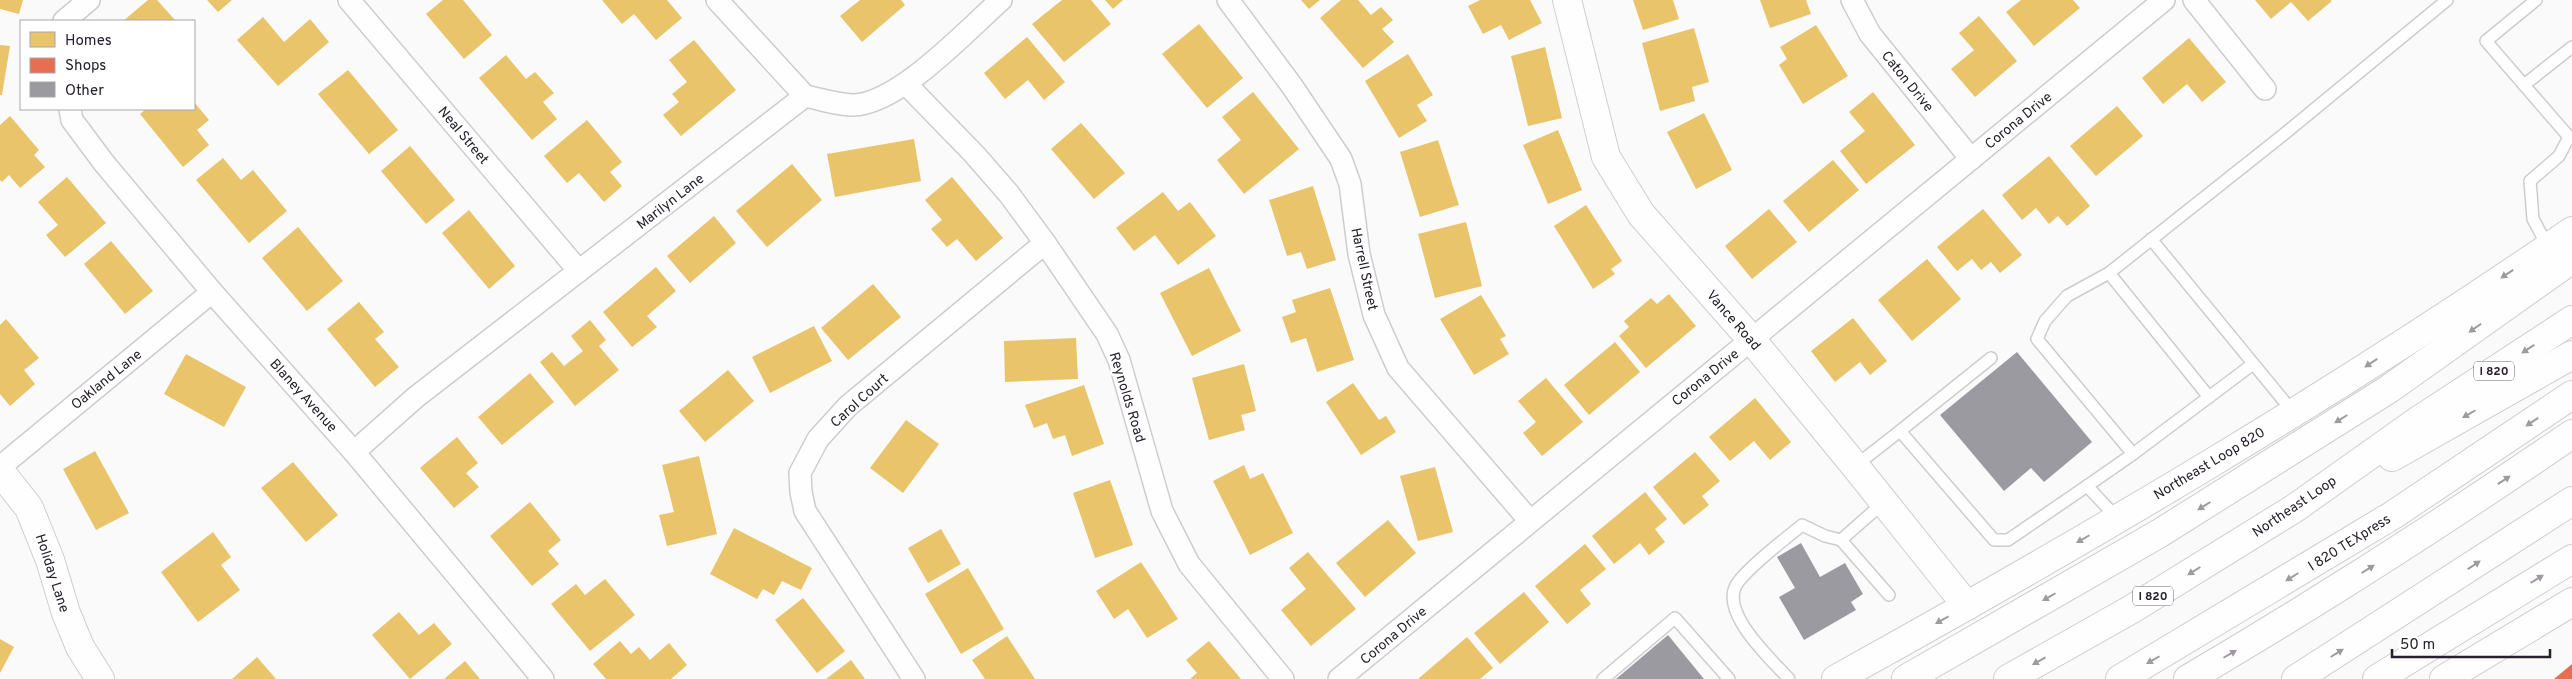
<svg xmlns="http://www.w3.org/2000/svg" width="2572" height="679" font-family="Overpass,sans-serif">
<rect width="100%" height="100%" fill="#fafafa"/>
<g fill="#e9c46a">
<path d="M0,0H23L19,14L0,9Z"/>
<path d="M148,0H157L175,20L123,21Z"/>
<path d="M207,0H232L218,12Z"/>
<path d="M443,0H463L492,35L464,59L426,14Z"/>
<path d="M602,0H667L682,18L656,40L634,14L622,24Z"/>
<path d="M860,0H901L905,5L862,42L840,16Z"/>
<path d="M1062,0H1091L1111,24L1064,62L1032,24Z"/>
<path d="M1105,0H1123L1113,9Z"/>
<path d="M1301,0H1320L1309,9Z"/>
<path d="M1341,0H1358L1371,15L1381,7L1393,20L1382,29L1394,42L1363,68L1320,18Z"/>
<path d="M1480,0H1530L1542,23L1509,40L1501,25L1483,34L1468,6Z"/>
<path d="M1633,0H1673L1679,19L1643,30Z"/>
<path d="M1760,0H1806L1811,14L1770,28Z"/>
<path d="M2021,0H2073L2080,8L2034,46L2006,12Z"/>
<path d="M2255,0H2330L2332,1L2308,21L2291,2L2271,19Z"/>
<path d="M1979,16L2017,61L1975,97L1951,69L1974,50L1959,33Z"/>
<path d="M263,17L284,42L310,19L329,42L278,86L237,40Z"/>
<path d="M1199,24L1243,78L1207,108L1162,54Z"/>
<path d="M1816,25L1848,76L1803,104L1779,65L1787,59L1780,47Z"/>
<path d="M1694,28L1709,82L1692,87L1695,101L1660,111L1642,43Z"/>
<path d="M1027,37L1065,82L1044,100L1028,80L1005,99L984,73Z"/>
<path d="M2189,38L2226,82L2202,102L2187,84L2163,104L2142,78Z"/>
<path d="M694,40L736,90L681,136L663,115L679,102L672,94L687,82L669,60Z"/>
<path d="M0,45L10,46L2,95H0Z"/>
<path d="M1545,47L1562,118L1528,126L1511,56Z"/>
<path d="M1408,54L1433,95L1417,105L1427,121L1399,138L1365,81Z"/>
<path d="M506,55L526,79L535,72L554,93L543,102L557,119L532,140L479,78Z"/>
<path d="M348,70L398,130L369,154L318,94Z"/>
<path d="M1253,92L1299,149L1244,194L1217,160L1241,140L1222,117Z"/>
<path d="M1873,92L1915,145L1866,184L1840,151L1865,131L1849,112Z"/>
<path d="M194,102L209,120L197,130L209,145L183,167L140,114L146,109H194Z"/>
<path d="M2117,106L2143,136L2096,176L2070,146Z"/>
<path d="M1704,113L1732,170L1696,189L1667,132Z"/>
<path d="M10,116L39,150L34,155L45,167L20,188L9,175L2,182L0,180V125Z"/>
<path d="M587,120L622,162L610,172L622,186L604,202L579,173L567,183L544,156Z"/>
<path d="M1081,123L1125,173L1094,199L1051,149Z"/>
<path d="M1558,130L1582,190L1548,204L1523,145Z"/>
<path d="M914,139L921,181L835,197L827,154Z"/>
<path d="M1438,140L1459,205L1420,217L1400,152Z"/>
<path d="M410,146L455,200L426,224L381,171Z"/>
<path d="M2049,156L2090,206L2067,226L2058,216L2049,224L2036,208L2022,220L2002,195Z"/>
<path d="M223,158L241,180L253,170L287,211L249,243L196,180Z"/>
<path d="M1833,160L1859,190L1809,232L1783,201Z"/>
<path d="M792,164L822,200L767,247L736,211Z"/>
<path d="M67,177L106,223L65,257L46,235L58,225L38,202Z"/>
<path d="M952,177L1003,238L976,261L957,239L947,247L931,229L942,220L925,200Z"/>
<path d="M1313,186L1336,260L1307,269L1301,252L1287,256L1269,200Z"/>
<path d="M1163,192L1178,211L1190,202L1216,236L1178,265L1155,235L1134,251L1116,228Z"/>
<path d="M1586,205L1622,261L1611,269L1615,274L1593,289L1554,226Z"/>
<path d="M1769,209L1797,242L1752,279L1725,246Z"/>
<path d="M1983,209L2022,255L2000,273L1991,262L1981,270L1972,259L1957,271L1937,247Z"/>
<path d="M469,210L515,266L489,289L442,233Z"/>
<path d="M714,216L736,243L690,283L667,256Z"/>
<path d="M1466,222L1482,286L1435,298L1418,234Z"/>
<path d="M298,227L343,281L307,311L262,258Z"/>
<path d="M111,241L153,291L125,314L84,264Z"/>
<path d="M1927,259L1961,299L1912,341L1878,300Z"/>
<path d="M656,267L676,291L647,316L657,327L632,347L603,312Z"/>
<path d="M1209,268L1241,331L1192,356L1160,293Z"/>
<path d="M873,284L901,317L848,360L821,328Z"/>
<path d="M1330,288L1354,360L1317,372L1306,338L1291,343L1282,317L1296,312L1292,300Z"/>
<path d="M1669,294L1696,326L1646,368L1619,336L1629,327L1624,321L1651,298L1657,304Z"/>
<path d="M1481,295L1506,336L1500,339L1509,354L1474,375L1440,319Z"/>
<path d="M359,302L384,332L375,339L399,367L375,387L327,329Z"/>
<path d="M1853,318L1887,361L1870,375L1860,362L1835,382L1811,351Z"/>
<path d="M6,319L39,358L24,370L35,384L10,406L0,394V325Z"/>
<path d="M590,320L606,340L599,346L619,370L575,406L540,362L552,352L564,366L583,351L571,336Z"/>
<path d="M814,326L832,361L770,393L752,357Z"/>
<path d="M1076,338L1078,379L1005,382L1004,341Z"/>
<path d="M1615,342L1640,372L1589,415L1564,385Z"/>
<path d="M186,354L246,387L224,427L164,394Z"/>
<path d="M1244,364L1256,411L1241,415L1245,430L1209,440L1192,378Z"/>
<path d="M728,370L754,401L705,442L679,411Z"/>
<path d="M530,373L554,402L502,445L478,417Z"/>
<path d="M1546,378L1583,422L1542,456L1523,433L1536,422L1518,401Z"/>
<path d="M1353,383L1379,420L1386,416L1396,432L1361,455L1326,402Z"/>
<path d="M1084,385L1104,444L1072,456L1065,435L1053,439L1047,423L1034,428L1025,405Z"/>
<path d="M1755,398L1791,442L1770,460L1754,441L1730,461L1709,437Z"/>
<path d="M906,420L939,444L903,493L870,468Z"/>
<path d="M457,437L478,463L466,473L479,487L454,508L420,468Z"/>
<path d="M95,451L129,513L96,530L63,469Z"/>
<path d="M1695,452L1720,481L1702,496L1709,505L1684,525L1653,487Z"/>
<path d="M699,456L717,534L667,546L659,515L674,512L662,465Z"/>
<path d="M293,462L338,515L306,542L261,488Z"/>
<path d="M1244,465L1250,479L1263,473L1293,533L1250,555L1213,481Z"/>
<path d="M1435,467L1453,532L1418,541L1400,476Z"/>
<path d="M1110,480L1133,545L1095,558L1073,493Z"/>
<path d="M1645,492L1667,519L1655,529L1665,542L1649,555L1640,543L1614,564L1592,536Z"/>
<path d="M530,502L561,540L548,551L559,564L532,586L490,536Z"/>
<path d="M1388,520L1416,553L1365,597L1336,563Z"/>
<path d="M734,528L812,568L801,590L782,581L774,595L763,589L757,599L710,574Z"/>
<path d="M941,529L961,564L928,583L908,548Z"/>
<path d="M213,532L231,557L221,565L240,590L198,622L161,572Z"/>
<path d="M1585,544L1606,569L1580,590L1591,604L1567,624L1535,586Z"/>
<path d="M1308,552L1356,609L1311,646L1281,610L1306,589L1289,568Z"/>
<path d="M1141,562L1178,619L1147,638L1128,609L1114,619L1096,591Z"/>
<path d="M968,568L1004,629L961,654L925,594Z"/>
<path d="M605,579L635,615L590,651L551,604L576,584L585,595Z"/>
<path d="M1524,592L1549,622L1500,664L1474,633Z"/>
<path d="M803,598L845,651L817,673L775,620Z"/>
<path d="M399,612L419,635L434,623L452,644L410,679L372,635Z"/>
<path d="M1007,636L1035,679H985L972,660Z"/>
<path d="M1467,637L1493,668L1480,679H1418Z"/>
<path d="M0,639L14,647L0,673Z"/>
<path d="M620,641L631,654L639,647L650,660L669,643L687,665L671,679H606L593,664Z"/>
<path d="M1209,641L1241,679H1190L1197,673L1186,660Z"/>
<path d="M257,657L276,679H232Z"/>
<path d="M851,660L865,679H826Z"/>
<path d="M465,661L480,679H444Z"/>
</g>
<path fill="#e76f51" d="M2572,664V679H2554Z"/>
<g fill="#9b9aa0">
<path d="M2017,352L2092,442L2044,482L2031,468L2004,491L1940,415Z"/>
<path d="M1801,543L1820,577L1845,563L1863,594L1851,602L1856,610L1804,640L1779,597L1795,588L1777,557Z"/>
<path d="M1668,635L1704,679H1616Z"/>
</g>
<g fill="none" stroke-linecap="round" stroke-linejoin="round">
<defs>
<g id="service">
<path d="M2524,85L2486,41L2536,0"/>
<path d="M2151,239L2293,412"/>
<path d="M2548,247L2533,219L2530,181L2559,156L2569,137L2524,85L2572,47"/>
<path d="M2109,273L2209,397"/>
<path d="M1900,431L1991,358"/>
<path d="M2133,454L2253,364"/>
<path d="M1855,466L1900,431L1994,540H2008L2087,486L2118,519"/>
<path d="M2087,486L2133,454L2037,339L2045,321L2067,296L2109,273L2283,135L2447,0"/>
<path d="M1841,540L1889,595"/>
<path d="M1603,679L1675,618L1729,679"/>
<path d="M1789,679C1771,659 1715,609 1739,581C1754,562 1783,541 1802,525L1825,536L1841,540L1884,502"/>
</g>
<g id="minor">
<path d="M349,0L579,271"/>
<path d="M717,0L805,96"/>
<path d="M1228,0L1292,86L1341,159L1350,184L1359,254L1374,315L1398,368L1530,521"/>
<path d="M1852,0L1870,34L1971,159"/>
<path d="M2194,0L2265,89"/>
<path d="M64,21L89,0"/>
<path d="M906,84L975,155L1009,194L1045,243L1107,334L1119,360L1162,511L1189,564L1283,679"/>
<path d="M70,109L72,120L104,163L212,292L354,452L543,679"/>
<path d="M354,452L416,397L805,96C820,99 838,105 853,105C899,104 967,30 1001,0"/>
<path d="M0,467L212,292"/>
<path d="M914,679L805,511L801,492L800,473L818,439L848,406L1045,243"/>
<path d="M1339,679L2164,0"/>
</g>
<g id="tertiary">
<path d="M1567,0L1606,157L1641,214L1751,339L1855,466L1967,606"/>
<path d="M0,471L29,508L50,560L66,613L80,647L100,679"/>
</g>
<g id="secondary">
<path d="M1836,679C2087,540 2336,394 2572,231"/>
<path d="M2444,679L2572,602"/>
</g>
<g id="motorway">
<path d="M2392,457L2572,355"/>
<path d="M1906,679L2160,533L2389,389L2572,259"/>
<path d="M2008,679L2132,609L2295,508L2419,420L2572,320"/>
<path d="M2120,679L2393,515L2572,395"/>
<path d="M2188,679C2319,602 2447,520 2572,434"/>
<path d="M2296,679L2572,501"/>
<path d="M2377,679L2572,559"/>
</g>
</defs>
<use href="#service" stroke="#cfccd1" stroke-width="14"/>
<use href="#minor" stroke="#cfccd1" stroke-width="24"/>
<use href="#tertiary" stroke="#cfccd1" stroke-width="30"/>
<use href="#secondary" stroke="#cfccd1" stroke-width="30"/>
<use href="#motorway" stroke="#cfccd1" stroke-width="30"/>
<use href="#service" stroke="#fefefe" stroke-width="11"/>
<use href="#minor" stroke="#fefefe" stroke-width="21"/>
<use href="#tertiary" stroke="#fefefe" stroke-width="28"/>
<use href="#secondary" stroke="#fefefe" stroke-width="28"/>
<use href="#motorway" stroke="#fefefe" stroke-width="28"/>
</g>
<defs><path id="oneway-solid" d="M-6-.8H1V-3.2L6.5 0L1 3.2V.8H-6Z" transform="scale(1.25)"/></defs>
<g fill="#9e9aa0">
<use href="#oneway-solid" transform="translate(2507 274) rotate(147)"/>
<use href="#oneway-solid" transform="translate(2475 328) rotate(145)"/>
<use href="#oneway-solid" transform="translate(2528 349) rotate(147)"/>
<use href="#oneway-solid" transform="translate(2371 363) rotate(147)"/>
<use href="#oneway-solid" transform="translate(2469 414) rotate(150)"/>
<use href="#oneway-solid" transform="translate(2341 419) rotate(148)"/>
<use href="#oneway-solid" transform="translate(2532 422) rotate(146)"/>
<use href="#oneway-solid" transform="translate(2504 480) rotate(-34)"/>
<use href="#oneway-solid" transform="translate(2204 506) rotate(148)"/>
<use href="#oneway-solid" transform="translate(2083 539) rotate(150)"/>
<use href="#oneway-solid" transform="translate(2474 565) rotate(-33)"/>
<use href="#oneway-solid" transform="translate(2368 569) rotate(-32)"/>
<use href="#oneway-solid" transform="translate(2194 571) rotate(148)"/>
<use href="#oneway-solid" transform="translate(2292 577) rotate(148)"/>
<use href="#oneway-solid" transform="translate(2537 579) rotate(-31)"/>
<use href="#oneway-solid" transform="translate(2049 597) rotate(150)"/>
<use href="#oneway-solid" transform="translate(1942 620) rotate(151)"/>
<use href="#oneway-solid" transform="translate(2337 653) rotate(-32)"/>
<use href="#oneway-solid" transform="translate(2230 654) rotate(-30)"/>
<use href="#oneway-solid" transform="translate(2153 660) rotate(150)"/>
<use href="#oneway-solid" transform="translate(2039 661) rotate(151)"/>
</g>
<g text-anchor="middle" stroke-width="5" stroke-linejoin="round" paint-order="stroke">
<g fill="#fff" stroke="#68636b" stroke-width="1">
<rect x="2474" y="361.5" width="40" height="19" rx="4"/>
<rect x="2133" y="586.5" width="40" height="19" rx="4"/>
</g>
<g font-size="12" font-weight="bold" fill="#28202c">
<text x="2494" y="375">I 820</text>
<text x="2153" y="600">I 820</text>
</g>
<g font-size="14" fill="#28202c" stroke="#fff">
<text transform="translate(1908 81) rotate(51)" y="5">Caton Drive</text>
<text transform="translate(2018 120) rotate(-39)" y="5">Corona Drive</text>
<text transform="translate(464 135) rotate(50)" y="5">Neal Street</text>
<text transform="translate(670 201) rotate(-38)" y="5">Marilyn Lane</text>
<text transform="translate(1365 269) rotate(78)" y="5">Harrell Street</text>
<text transform="translate(1734 320) rotate(49)" y="5">Vance Road</text>
<text transform="translate(1705 377) rotate(-39)" y="5">Corona Drive</text>
<text transform="translate(106 379) rotate(-39)" y="5">Oakland Lane</text>
<text transform="translate(304 395) rotate(48)" y="5">Blaney Avenue</text>
<text transform="translate(1128 397) rotate(73)" y="5">Reynolds Road</text>
<text transform="translate(859 400) rotate(-42)" y="5">Carol Court</text>
<text transform="translate(2209 463) rotate(-31)" y="5">Northeast Loop 820</text>
<text transform="translate(2294 506) rotate(-34)" y="5">Northeast Loop</text>
<text transform="translate(2349 542) rotate(-32)" y="5">I 820 TEXpress</text>
<text transform="translate(53 573) rotate(72)" y="5">Holiday Lane</text>
<text transform="translate(1393 635) rotate(-40)" y="5">Corona Drive</text>
</g>
</g>
<rect x="20" y="20" width="175" height="90" fill="#ffffff" stroke="#a9a6ab"/>
<rect x="30" y="32" width="25" height="15" fill="#e9c46a" stroke="#a9a6ab"/>
<text x="65" y="45" font-size="15" fill="#28202c">Homes</text>
<rect x="30" y="58" width="25" height="15" fill="#e76f51" stroke="#a9a6ab"/>
<text x="65" y="70" font-size="15" fill="#28202c">Shops</text>
<rect x="30" y="82" width="25" height="15" fill="#9b9aa0" stroke="#a9a6ab"/>
<text x="65" y="95" font-size="15" fill="#28202c">Other</text>
<path d="M2392 649v8h158v-8" fill="none" stroke="#28202c" stroke-width="2.5"/>
<text x="2400" y="649" font-size="15" fill="#28202c" stroke="#ffffff" stroke-width="4" paint-order="stroke">50 m</text>
</svg>
